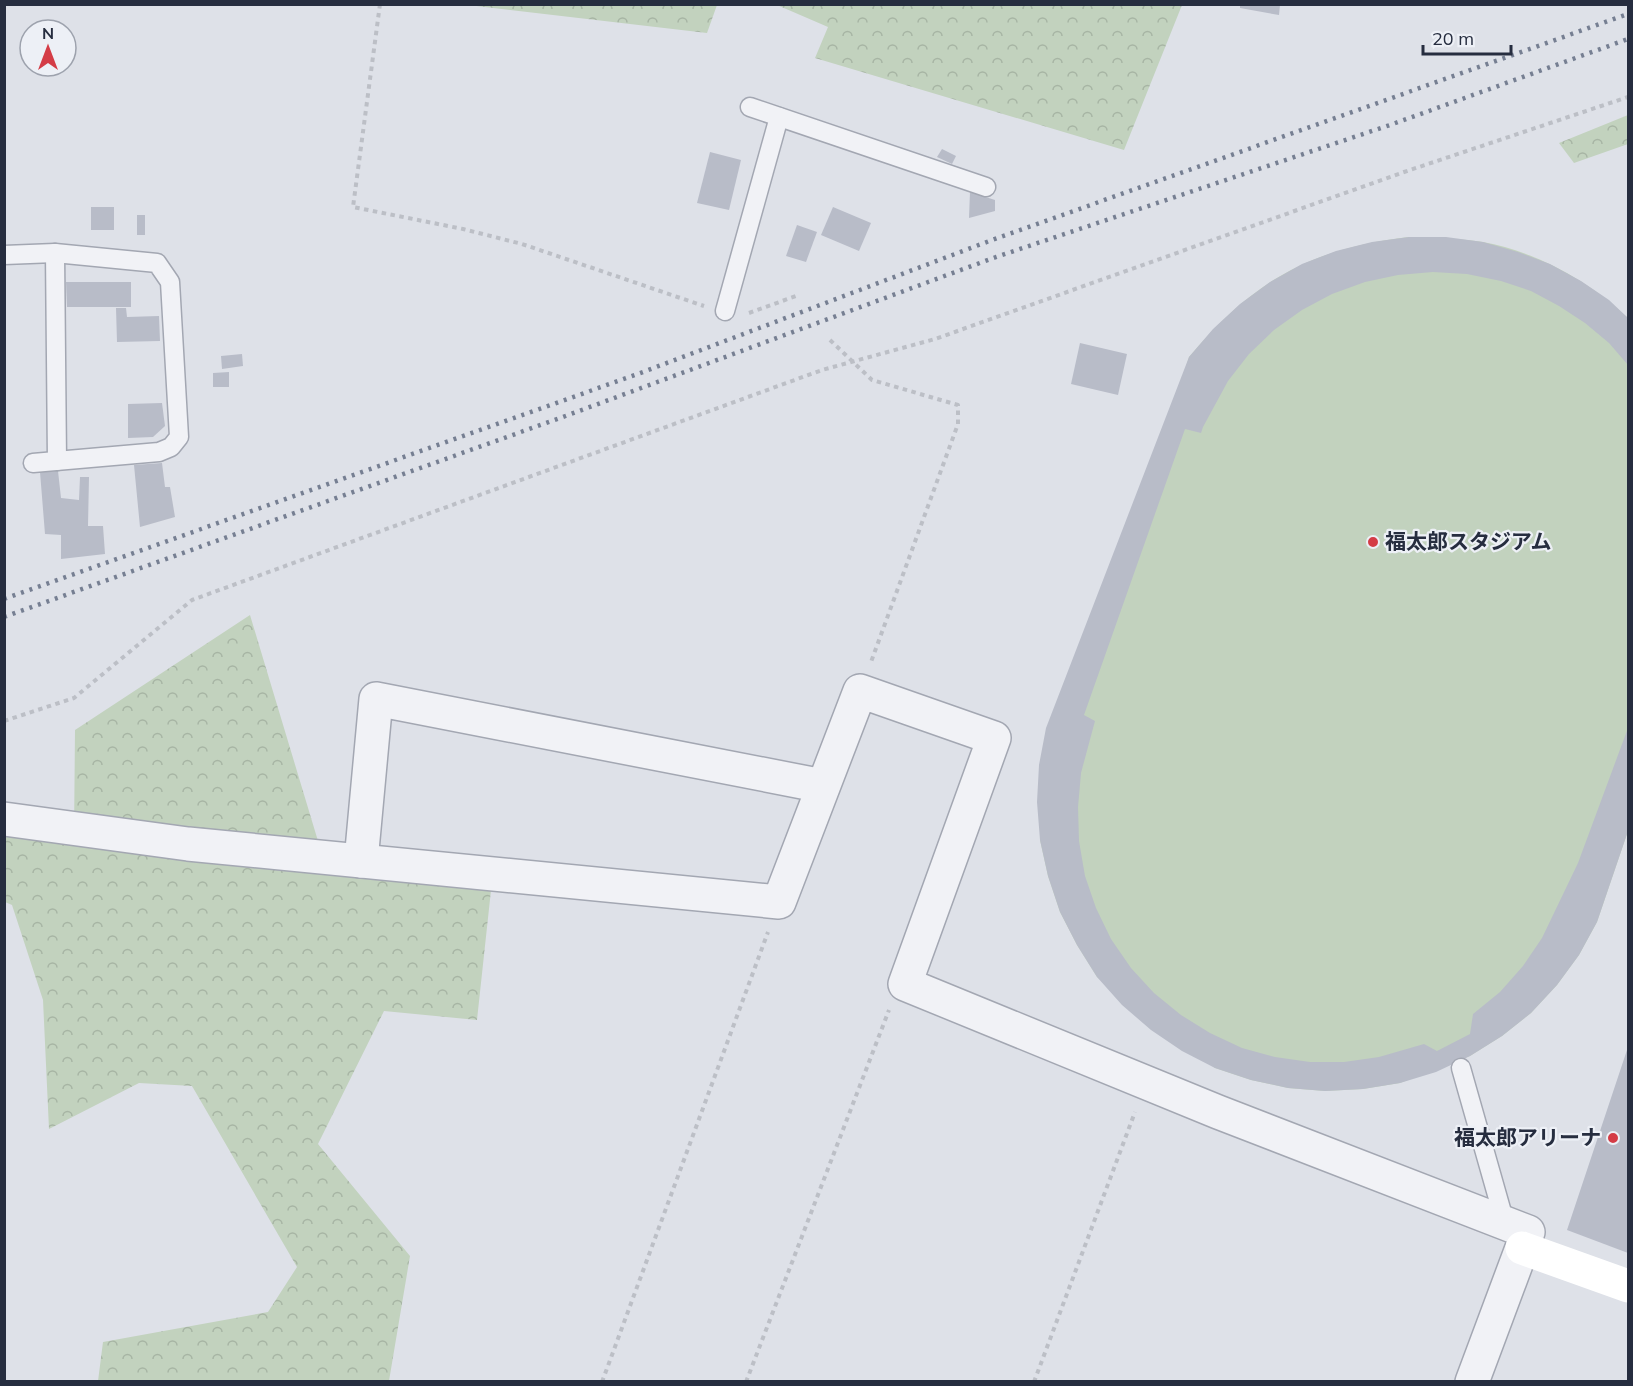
<svg xmlns="http://www.w3.org/2000/svg" width="1633" height="1386" font-family="Mulish,'Noto Sans JP',sans-serif">
<defs>
<pattern id="forest-crowns" width="20" height="18" patternUnits="userSpaceOnUse" patternTransform="scale(1.5)"><rect width="20" height="18" fill="#c2d2be"/><path d="M2 6a3 3 0 1 1 6 0M12 15a3 3 0 1 1 6 0" fill="none" stroke="#a7b5a4"/></pattern>
</defs>
<rect width="100%" height="100%" fill="#dee1e8"/>
<g fill="url(#forest-crowns)">
<path d="M468,5L717,4V5L707,33Z"/>
<path d="M777,5H1182L1124,150L815,58L828,27Z"/>
<path d="M1628,115V144L1574,163L1559,143Z"/>
<path d="M250,615L318,841L492,881L477,1020L384,1011L318,1144L410,1256L389,1381H98L103,1342L268,1312L297,1267L192,1086L139,1083L49,1129L43,1000L12,905L5,902L4,828L74,836L75,730Z"/>
</g>
<path fill="#c2d2be" d="M1409,237C1433,239 1459,238 1483,242C1538,252 1588,281 1628,318V831L1597,922L1579,955L1557,985L1531,1013L1502,1036L1470,1056L1400,1083L1363,1089L1325,1091L1288,1088L1251,1080L1215,1068L1097,977L1077,945L1060,912L1048,876L1040,840L1189,357C1254,280 1310,249 1409,237Z"/>
<g fill="#b8bcc8">
<path d="M1240,5H1280L1279,15L1240,8Z"/>
<path d="M942,149L956,156L952,164L937,157Z"/>
<path d="M710,152L741,160L729,210L697,203Z"/>
<path d="M970,192L995,200V211L969,218Z"/>
<rect x="91" y="207" width="23" height="23"/>
<path d="M833,207L871,223L859,251L821,235Z"/>
<rect x="137" y="215" width="8" height="20"/>
<path d="M797,225L817,232L806,262L786,256Z"/>
<path d="M1409,237H1446L1483,242L1518,252L1550,264L1581,281L1609,300L1628,318V365L1609,343L1585,323L1559,306L1531,291L1501,281L1467,274L1433,272L1398,275L1365,282L1332,294L1302,310L1274,330L1249,354L1228,381L1203,427L1201,433L1185,429L1084,715L1095,721L1081,773L1078,807L1079,841L1085,876L1096,908L1111,939L1131,968L1154,993L1181,1015L1210,1033L1242,1048L1275,1057L1310,1062H1344L1379,1057L1424,1044L1437,1051L1470,1034L1473,1014L1500,992L1523,966L1542,938L1578,863L1628,728V831L1597,922L1579,955L1557,985L1531,1013L1502,1036L1470,1056L1436,1072L1400,1083L1363,1089L1325,1091L1288,1088L1251,1080L1215,1068L1182,1051L1151,1030L1122,1005L1097,977L1077,945L1060,912L1048,876L1040,840L1037,802L1039,765L1046,728L1189,357L1213,329L1240,304L1270,282L1302,264L1336,251L1372,242Z"/>
<path d="M66,282H131V307H67Z"/>
<path d="M116,308H126L127,317L159,316L160,341L117,342Z"/>
<path d="M1080,343L1127,354L1118,395L1071,384Z"/>
<path d="M242,354L243,366L222,369L221,356Z"/>
<path d="M229,372V387H213V373Z"/>
<path d="M162,403L165,426L153,437L128,438V404Z"/>
<path d="M162,463L165,487H170L175,517L140,527L134,465Z"/>
<path d="M58,471L61,498L79,500L80,477H89L88,526H103L105,554L61,559V535L45,534L40,472Z"/>
<path d="M1628,1047V1253L1567,1230Z"/>
</g>
<g fill="none" stroke-linecap="round" stroke-linejoin="round">
<defs>
<g id="lane">
<path d="M750,107L986,187"/>
<path d="M55,253L57,461"/>
<path d="M4,255L55,253L157,263L170,282L179,437L171,447L159,452L33,463"/>
<path d="M725,311L779,117"/>
<path d="M1461,1068L1505,1223"/>
</g>
<g id="street">
<path d="M4,819L188,844L779,902L860,691L994,738L905,984L1218,1112L1528,1232L1472,1382"/>
<path d="M361,861L376,699L823,786"/>
</g>
</defs>
<use href="#lane" stroke="#a3a7b2" stroke-width="21"/>
<use href="#street" stroke="#a3a7b2" stroke-width="36"/>
<g stroke="#bcbfc6" stroke-width="4" stroke-dasharray="4.5 4.5" stroke-linecap="butt">
<path d="M380,4L353,207L463,229L522,244L704,306"/>
<path d="M749,313L796,296"/>
<path d="M830,340L872,380L958,405V424L871,662"/>
<path d="M4,721L74,698L192,600L822,370L935,339L1404,172L1628,97"/>
<path d="M602,1382L768,932"/>
<path d="M746,1382L889,1010"/>
<path d="M1034,1382L1135,1112"/>
</g>
<use href="#lane" stroke="#f1f2f6" stroke-width="18"/>
<use href="#street" stroke="#f1f2f6" stroke-width="33"/>
<path stroke="#fff" stroke-width="33" d="M1522,1248L1628,1286"/>
<g stroke="#767f92" stroke-width="4.5" stroke-dasharray="3 6" stroke-linecap="butt">
<path d="M4,599L635,375L992,240L1628,14"/>
<path d="M4,617L560,418L996,257L1390,125L1628,39"/>
</g>
</g>
<g fill="#d43c46" stroke="#edf0f6" stroke-width="2">
<circle cx="1373" cy="542" r="6"/>
<circle cx="1613" cy="1138" r="6"/>
</g>
<g text-anchor="middle" stroke-width="4.5" stroke-linejoin="round" paint-order="stroke">
<g font-size="21" font-weight="bold" fill="#262d3f" stroke="#edf0f6" text-anchor="start">
<text x="1385" y="549">福太郎スタジアム</text>
<text x="1601" y="1145" text-anchor="end">福太郎アリーナ</text>
</g>
</g>
<rect width="1633" height="1386" fill="none" stroke="#262d3f" stroke-width="12"/>
<g transform="translate(48 48)"><circle r="28" fill="#edf0f6" stroke="#9da2ad" stroke-width="1.5"/>
<path d="M0-4.5L10 22L0 15L-10 22Z" fill="#d43c46"/>
<text y="-9" font-size="16" font-weight="bold" text-anchor="middle" fill="#262d3f">N</text>
</g>
<path d="M1423 45v9h88v-9" fill="none" stroke="#262d3f" stroke-width="3"/>
<text x="1432" y="45" font-size="18" fill="#262d3f" stroke="#edf0f6" stroke-width="4.5" paint-order="stroke">20 m</text>
</svg>
